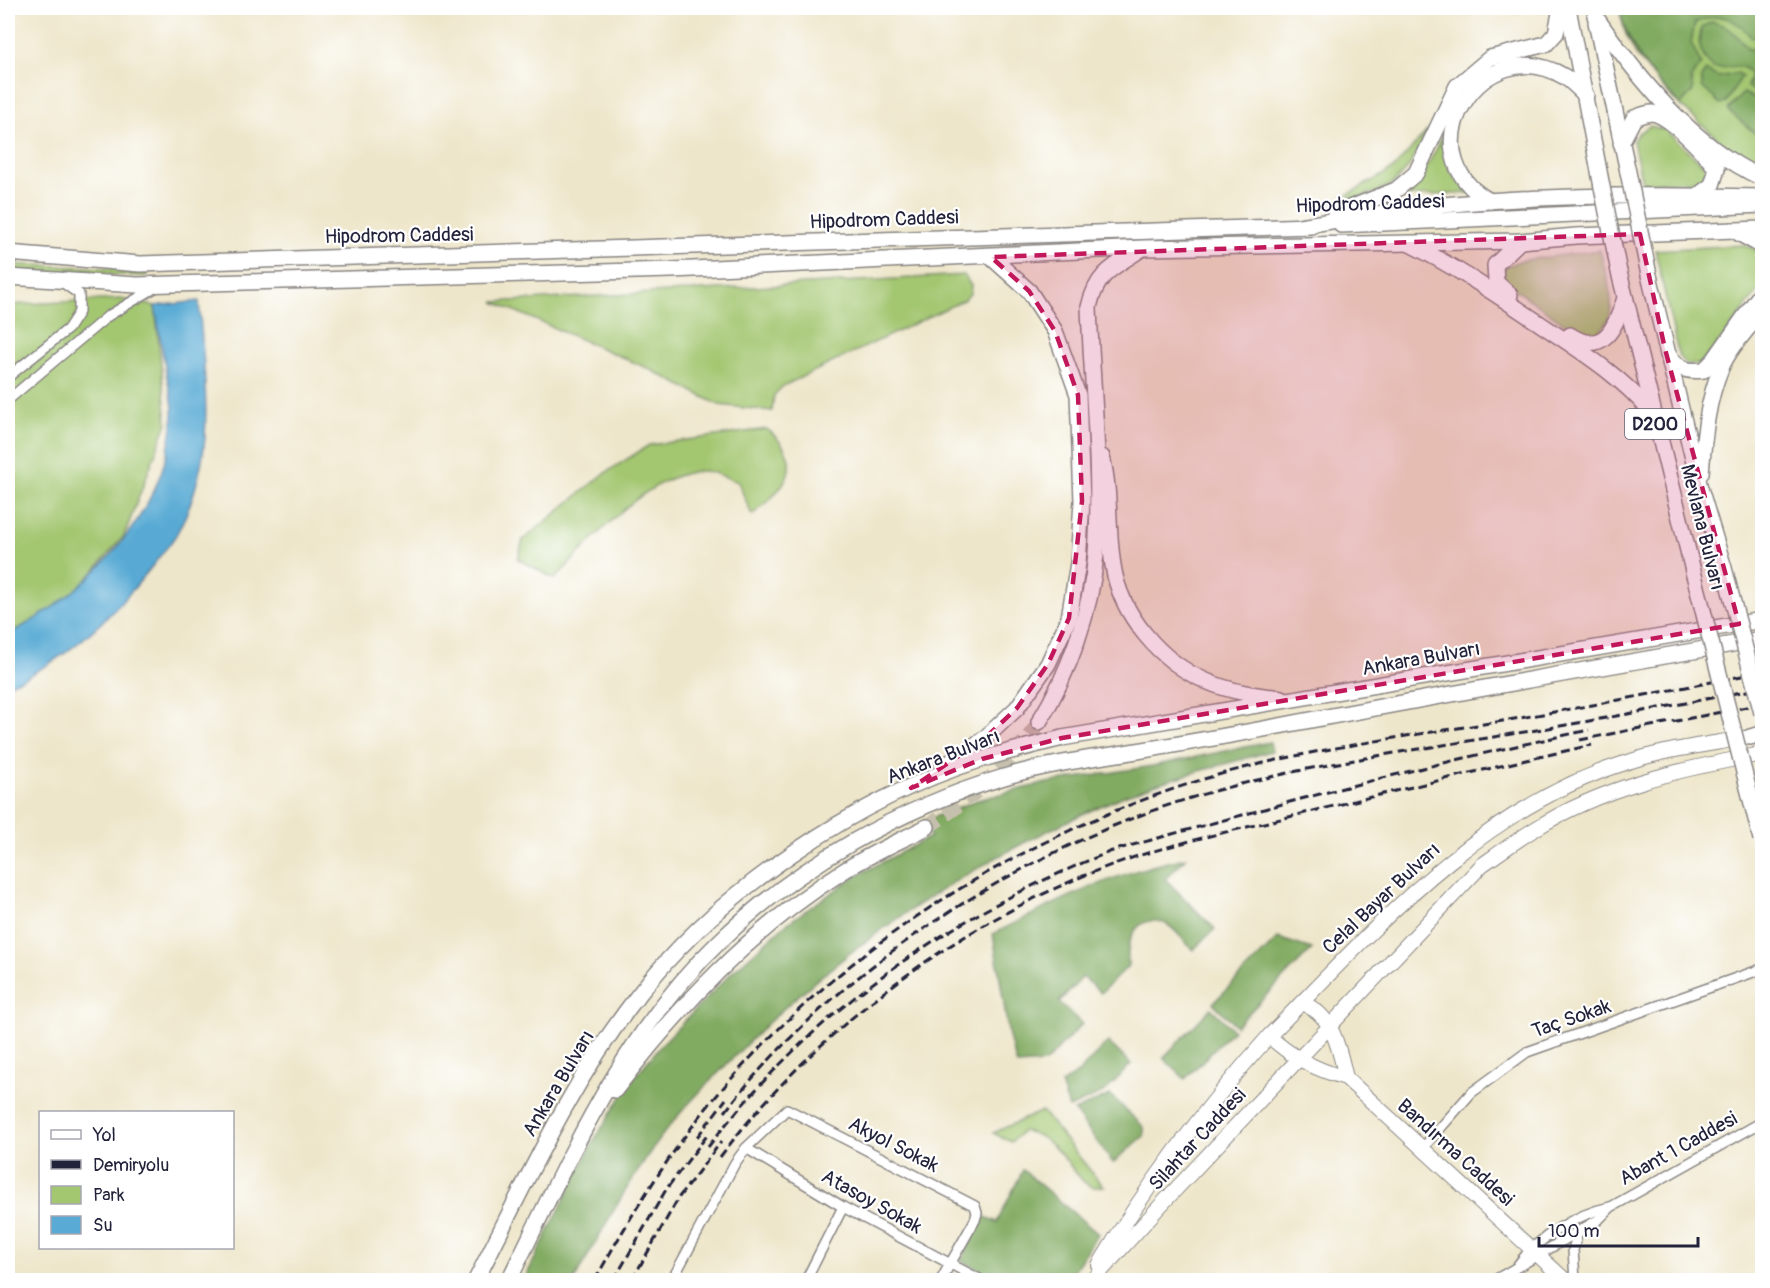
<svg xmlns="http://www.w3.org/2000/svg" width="1770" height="1288" font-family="Pangolin,sans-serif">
<rect width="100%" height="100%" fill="#fff"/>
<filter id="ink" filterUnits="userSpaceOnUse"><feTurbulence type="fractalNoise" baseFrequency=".0167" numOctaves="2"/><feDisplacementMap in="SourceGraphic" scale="12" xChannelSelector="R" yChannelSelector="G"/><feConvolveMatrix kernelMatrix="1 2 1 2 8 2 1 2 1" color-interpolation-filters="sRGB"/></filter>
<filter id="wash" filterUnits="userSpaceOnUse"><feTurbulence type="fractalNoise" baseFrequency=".008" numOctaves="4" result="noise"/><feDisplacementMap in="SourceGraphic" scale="24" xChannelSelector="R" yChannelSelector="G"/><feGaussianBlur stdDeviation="1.35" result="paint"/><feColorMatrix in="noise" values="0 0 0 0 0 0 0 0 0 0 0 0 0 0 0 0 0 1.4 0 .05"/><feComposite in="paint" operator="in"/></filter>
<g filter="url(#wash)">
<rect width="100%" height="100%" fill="#eee6ca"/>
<g fill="#a3c670" stroke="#627456" stroke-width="1.5">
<path d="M1619,8H1762V168L1745,163L1670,96L1636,55L1625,32Z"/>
<path d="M1650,126L1665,130L1708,169L1705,177L1696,181L1642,183L1633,141L1638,133Z"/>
<path d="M1428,130C1407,174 1398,192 1346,199L1344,197L1393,169Z"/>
<path d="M1444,132L1450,171L1468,193L1401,197C1421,177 1434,158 1444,132Z"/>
<path d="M1744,245L1762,252V285L1716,347L1698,365L1687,364L1679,357L1677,348L1655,250Z"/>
<path d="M1600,250C1606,279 1627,323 1589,336L1581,335L1509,285L1502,276L1503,268L1519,261Z"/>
<path d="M8,264L147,270V276L8,271Z"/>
<path d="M964,275L971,286L970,294L964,300L783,386L774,395L772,411L719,405L647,368L494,302Z"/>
<path d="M120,299L155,306L167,423L124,536L25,652L8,662V305Z"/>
<path d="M767,429C809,463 785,488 752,515L738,482C728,479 713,470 702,471C645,474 592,541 555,579L518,559L523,540L605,473L649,445Z"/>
<path d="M1042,1111L1098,1180L1104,1186L1093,1187L1085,1183C1066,1163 1052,1135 1023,1131L1011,1142L993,1133Z"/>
</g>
<g fill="#82ab62" stroke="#52664e" stroke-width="1.5">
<path d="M1619,8H1762V35L1752,38C1735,17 1720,11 1695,23L1691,43L1701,64L1691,78L1693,91L1681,105C1651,78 1628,47 1619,8Z"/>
<path d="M1712,22C1731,26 1736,35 1748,49H1755L1762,44V95L1747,87L1751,76C1743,59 1728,70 1713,68C1701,57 1695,41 1703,26Z"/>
<path d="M1706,71L1719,77L1738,73L1742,76L1726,102L1720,104L1702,87V76Z"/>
<path d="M1743,93L1762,101V132L1758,136L1728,110Z"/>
<path d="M1270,742L1272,751C1219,766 1163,779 1112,801C969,863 836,949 728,1063C702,1090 674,1117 653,1148C623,1190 600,1236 574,1280H524L594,1140L631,1081L663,1043L732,972L786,924L856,876L930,837L924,821L977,800L1046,783L1152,766Z"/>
<path d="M1186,858L1165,879L1215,929L1193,950C1185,943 1175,928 1166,924C1137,911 1124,942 1129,965L1101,993L1083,977L1059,1002L1082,1024L1045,1063L1017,1065L1009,1037L993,934C1058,901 1114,872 1186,858Z"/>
<path d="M1278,938L1312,949L1236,1026L1213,1003Z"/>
<path d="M1211,1008L1233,1030L1185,1079L1163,1058Z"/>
<path d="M1108,1042L1131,1064L1105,1092L1069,1108L1061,1084L1078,1073Z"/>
<path d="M1110,1095L1144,1127V1136L1113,1163L1074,1111Z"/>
<path d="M1023,1170L1098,1234L1068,1280H999L961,1261L983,1216L997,1222Z"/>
</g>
<path fill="#59aad4" stroke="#3e6688" stroke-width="1.5" d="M199,301C202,346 208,393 205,438C202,470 192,507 176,535C170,545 161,554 154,564C116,613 66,662 8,685V634C89,594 169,509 173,414C174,404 170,392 168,382C163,357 159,331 155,306Z"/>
</g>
<g filter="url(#ink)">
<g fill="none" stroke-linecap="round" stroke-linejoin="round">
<path stroke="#c5bfad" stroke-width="15" stroke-dasharray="15 8" stroke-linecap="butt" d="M927,827C971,799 1010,766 1039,722"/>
<defs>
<g id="minor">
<path d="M8,377L68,329L79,312V294L62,282"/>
<path d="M8,400L108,316L158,286"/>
<path d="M746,1148L843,1207L981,1280"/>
<path d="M1422,1149L1471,1093L1527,1052L1762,969"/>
<path d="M1518,1265C1538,1237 1577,1214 1610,1207"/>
<path d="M672,1280L735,1163L746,1148L787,1109L975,1206L977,1213L975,1220L941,1280"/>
<path d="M806,1280L843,1207"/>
<path d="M1495,1280L1598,1220L1611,1207L1762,1122"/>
<path d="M1575,1280L1573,1250L1578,1232"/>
</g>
<g id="secondary">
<path d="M1301,1003C1333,1013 1339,1049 1346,1078"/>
<path d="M1099,1265C1149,1181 1204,1109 1269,1036"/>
<path d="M1093,1280L1160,1206L1482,865C1499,853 1517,840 1535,829C1602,787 1680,769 1757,755"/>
<path d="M1565,1280L1346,1078C1316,1070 1291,1057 1269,1036C1373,930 1478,809 1625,763C1663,750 1705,745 1744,738"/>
</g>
<g id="primary">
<path d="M1341,225L1762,205"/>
<path d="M8,253L140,264L1311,226"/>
<path d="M8,277L137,285L672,270L1143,248L1520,241L1576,236L1762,229"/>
<path d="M1102,457C1111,492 1107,529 1113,565C1120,615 1161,662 1206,681C1231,692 1256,695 1282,698"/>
<path d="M1039,722C1069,673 1091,612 1096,554C1102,472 1092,388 1089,307C1097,273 1113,267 1140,250"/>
<path d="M1750,737L1762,734"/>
<path d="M1757,755L1762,754"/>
<path d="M942,768L984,739L1017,708L1048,664L1069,618L1078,563L1082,501L1078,395L1055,331L1029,291L991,257"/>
<path d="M615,1090C679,1006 752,929 842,872C868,855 898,842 927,827"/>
<path d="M476,1280C525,1184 570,1083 637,997C716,893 858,797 983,759C1009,751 1036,745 1062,738L1762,620"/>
<path d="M509,1280C568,1161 621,1036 719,942C797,866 900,808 1004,777C1047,764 1093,758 1137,751C1185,743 1232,735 1279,726C1440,695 1601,667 1762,639"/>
</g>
<g id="trunk">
<path d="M1568,8L1602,187"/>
<path d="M1595,16C1638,78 1692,146 1762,178"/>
<path d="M1596,22L1628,172"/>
<path d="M1621,143L1634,118C1640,116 1646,113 1652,113C1670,115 1706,155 1717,169L1712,185L1697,196"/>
<path d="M1490,201C1403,153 1483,27 1565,77C1573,82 1579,90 1586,95"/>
<path d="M1335,214L1396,190L1416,173L1457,86L1490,58L1546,44L1556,33L1561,8"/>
<path d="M1299,226C1347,219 1395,210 1444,205C1549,194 1657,195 1762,197"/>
<path d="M1733,230L1762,246"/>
<path d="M1410,244C1456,267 1497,295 1539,323C1579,350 1619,374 1650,411"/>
<path d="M1619,272L1694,575"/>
<path d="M1649,275L1700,488L1724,568"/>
<path d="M8,278L9,277"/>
<path d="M1510,295L1496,282L1495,265L1520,241"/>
<path d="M1570,335C1604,357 1616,326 1625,298"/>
<path d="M1668,354C1678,369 1686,372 1704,370L1714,360L1762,292"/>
<path d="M1701,473C1704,438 1707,401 1721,368C1730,347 1748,329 1762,311"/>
</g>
</defs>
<use href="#minor" stroke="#888482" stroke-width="12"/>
<use href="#secondary" stroke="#888482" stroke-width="16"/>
<use href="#primary" stroke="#888482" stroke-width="18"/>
<use href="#trunk" stroke="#888482" stroke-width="18"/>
<use href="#minor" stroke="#fff" stroke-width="9"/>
<use href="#secondary" stroke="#fff" stroke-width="14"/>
<use href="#primary" stroke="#fff" stroke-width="15"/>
<use href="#trunk" stroke="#fff" stroke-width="15"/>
<g stroke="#22223b" stroke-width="3" stroke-dasharray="9 4.5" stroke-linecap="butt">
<path d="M1580,740L1762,704"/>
<path d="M725,1112C836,966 1035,841 1211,792C1311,764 1415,750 1518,733C1600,720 1681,704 1762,688"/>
<path d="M697,1137L726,1099"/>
<path d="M708,1147C812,1011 950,915 1107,853C1126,846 1146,842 1165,836C1206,825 1246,814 1286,803C1387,776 1486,752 1589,730"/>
<path d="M720,1157C819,1026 960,921 1114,864C1173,843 1236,830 1297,815C1395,791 1493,767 1592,745"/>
<path d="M595,1280C628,1220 665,1160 708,1106C837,949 1012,839 1204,779C1297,751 1395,738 1490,723C1581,708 1672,690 1762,672"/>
<path d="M614,1280L667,1188L709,1133"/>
<path d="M632,1280L679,1197L721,1142"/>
</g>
<defs>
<g id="trunk-bridge">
<path d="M1628,172L1649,275"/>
<path d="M1602,187L1619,272"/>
<path d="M1724,568L1762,713"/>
<path d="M1694,575L1761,839"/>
</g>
</defs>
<use href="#trunk-bridge" stroke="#888482" stroke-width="18" stroke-linecap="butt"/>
<use href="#trunk-bridge" stroke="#fff" stroke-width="15"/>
</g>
</g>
<path fill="#c2185b" fill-opacity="0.2" stroke="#c2185b" stroke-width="4.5" stroke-dasharray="12 8" stroke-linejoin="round" d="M1640,234L1665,349L1739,624L1062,738L982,759L911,788L984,739L1017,708L1048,664L1069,618L1082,501L1078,395L1055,331L1029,291L991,257Z"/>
<g text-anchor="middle" stroke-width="4.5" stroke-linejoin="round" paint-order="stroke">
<rect fill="#fff" stroke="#646476" stroke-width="1.5" x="1625" y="409" width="60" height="30" rx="4.5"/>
<g font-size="18" font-weight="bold" fill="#22223b">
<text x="1655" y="430">D200</text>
</g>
<g font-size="20" fill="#22223b" stroke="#fff">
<text transform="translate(1370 203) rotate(-2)" y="7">Hipodrom Caddesi</text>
<text transform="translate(884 219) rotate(-2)" y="7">Hipodrom Caddesi</text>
<text transform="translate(399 235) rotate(-1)" y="7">Hipodrom Caddesi</text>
<text transform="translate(1703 527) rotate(76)" y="7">Mevlana Bulvarı</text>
<text transform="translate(1421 658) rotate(-10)" y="7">Ankara Bulvarı</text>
<text transform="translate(943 756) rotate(-21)" y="7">Ankara Bulvarı</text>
<text transform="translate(1381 898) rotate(-43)" y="7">Celal Bayar Bulvarı</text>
<text transform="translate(1571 1018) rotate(-19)" y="7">Taç Sokak</text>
<text transform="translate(558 1083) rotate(-59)" y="7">Ankara Bulvarı</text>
<text transform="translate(1197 1139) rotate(-47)" y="7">Silahtar Caddesi</text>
<text transform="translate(894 1144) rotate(27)" y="7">Akyol Sokak</text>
<text transform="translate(1678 1148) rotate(-29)" y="7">Abant 1 Caddesi</text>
<text transform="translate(1456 1152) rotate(42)" y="7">Bandırma Caddesi</text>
<text transform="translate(872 1201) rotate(29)" y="7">Atasoy Sokak</text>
</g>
</g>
<rect width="1770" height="1288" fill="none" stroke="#fff" stroke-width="30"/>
<rect x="39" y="1111" width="195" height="138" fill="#ffffff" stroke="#a7a7b1" stroke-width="1.5"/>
<rect x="51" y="1130" width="30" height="9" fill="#ffffff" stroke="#a7a7b1" stroke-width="1.5"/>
<text x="93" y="1141" font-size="18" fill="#22223b">Yol</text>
<rect x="51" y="1160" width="30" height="9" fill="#22223b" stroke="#a7a7b1" stroke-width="1.5"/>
<text x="93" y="1171" font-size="18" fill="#22223b">Demiryolu</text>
<rect x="51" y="1186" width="30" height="18" fill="#a3c670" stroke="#a7a7b1" stroke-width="1.5"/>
<text x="93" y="1201" font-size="18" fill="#22223b">Park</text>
<rect x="51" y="1216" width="30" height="18" fill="#59aad4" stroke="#a7a7b1" stroke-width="1.5"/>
<text x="93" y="1231" font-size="18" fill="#22223b">Su</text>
<path d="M1539 1237v9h159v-9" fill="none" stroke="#22223b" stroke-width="3"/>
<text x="1548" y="1237" font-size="18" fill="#22223b" stroke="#ffffff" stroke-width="4.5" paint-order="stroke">100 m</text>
</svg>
